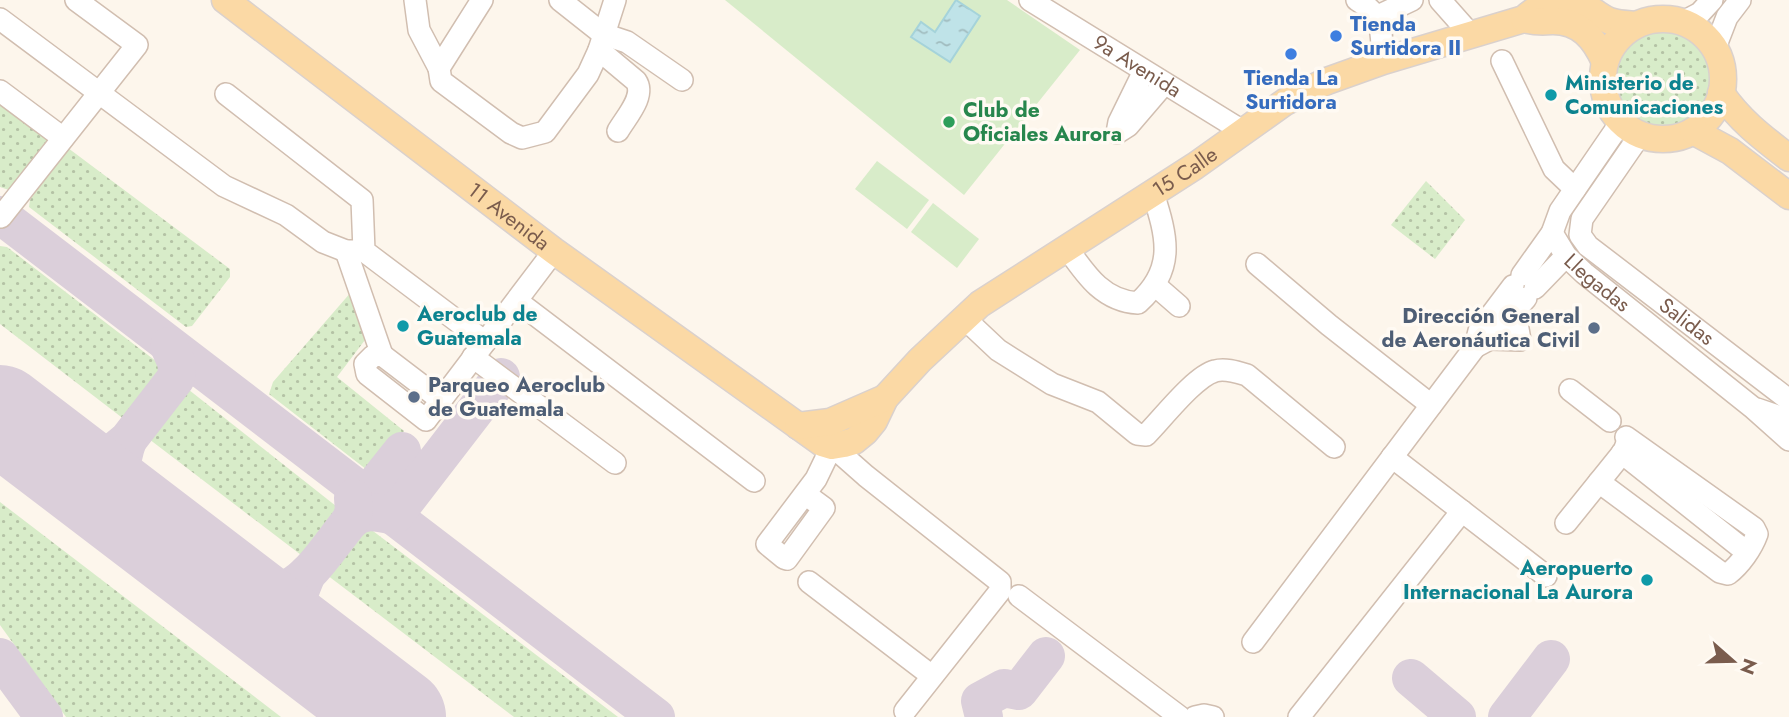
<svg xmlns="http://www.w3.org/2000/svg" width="1789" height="717" font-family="Jost,sans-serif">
<defs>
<pattern id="green-dots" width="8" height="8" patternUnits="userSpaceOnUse" patternTransform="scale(1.75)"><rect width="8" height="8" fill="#d8ecc9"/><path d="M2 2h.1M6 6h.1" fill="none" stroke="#b4c2a5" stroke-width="1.8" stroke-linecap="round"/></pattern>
<pattern id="water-ripples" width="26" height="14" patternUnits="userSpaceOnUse" patternTransform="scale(1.75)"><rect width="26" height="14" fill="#bfe3e8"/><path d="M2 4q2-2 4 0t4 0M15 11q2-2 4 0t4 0" fill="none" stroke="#a0bbbe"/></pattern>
</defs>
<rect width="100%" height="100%" fill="#fdf6ec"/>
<g fill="url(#green-dots)">
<circle cx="1663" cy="79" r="49"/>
<path d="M0,100L48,137V141L9,190L0,187Z"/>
<path d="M68,148L230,269V277L192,326L186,327L29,207L30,200Z"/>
<path d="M1426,181L1465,220L1435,259L1391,225Z"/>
<path d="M0,246L7,247L161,365L164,372L162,379L129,423L0,324Z"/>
<path d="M352,291L368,336L337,377L404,431L371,473L269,394L273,382Z"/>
<path d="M184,386L341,510L305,558L145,436Z"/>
<path d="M0,502L281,717H66L0,625Z"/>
<path d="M365,530L373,531L618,717H514L327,575L358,533Z"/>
</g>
<g fill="#d8ecc9">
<path d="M725,0H1007L1080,50L964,195Z"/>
<path d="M877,161L929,200L907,229L855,189Z"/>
<path d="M933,203L979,239L957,268L911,232Z"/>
</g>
<path fill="url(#water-ripples)" stroke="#a5d3da" stroke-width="2" d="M956,0L980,16L950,62L911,37L921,22L935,32Z"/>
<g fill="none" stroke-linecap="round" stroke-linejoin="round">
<g stroke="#dbcfda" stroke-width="38">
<path d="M0,215L656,717"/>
<path d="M128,440C118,469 119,488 132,515"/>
<path d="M50,452L70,459L92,461L111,454L128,440L176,378L177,364L169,346"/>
<path d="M367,495L402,451"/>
<path d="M350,521C364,508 377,512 394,516L501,377"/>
<path d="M307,574C294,606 286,621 309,650"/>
<path d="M218,581C291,616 309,572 350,521L354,511L353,498"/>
<path d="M0,657L44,717"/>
<path d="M1411,678L1457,717"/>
<path d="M984,717L980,701L1004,688L1019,691L1046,656"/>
<path d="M1507,717L1551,659"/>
</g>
<path stroke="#dbcfda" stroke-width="98" d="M0,414L397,717"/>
<defs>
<g id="minor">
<path d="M415,0L419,30L439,68"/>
<path d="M482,0L439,68L441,81L511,133L522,138L545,132L588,74L599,50L615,0"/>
<path d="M560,0L603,34L627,42L682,80"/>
<path id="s1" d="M1030,0L1244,132"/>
<path d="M1357,0C1386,17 1380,31 1383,61"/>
<path d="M1440,0L1471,35"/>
<path d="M1378,16L1412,0"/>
<path d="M0,19L224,186L286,215L323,242L346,251H364"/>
<path d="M1683,22L1700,13L1712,0"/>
<path d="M1715,48L1727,17L1740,0"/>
<path d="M599,50L636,81C646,96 626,117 618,131"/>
<path d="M1502,61L1554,169L1575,189"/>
<path d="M1144,71L1119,122L1117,133L1128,126L1164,84"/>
<path d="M0,91L63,138"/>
<path d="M226,94L362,200L364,251L485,342"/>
<path id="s2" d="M1640,135L1582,219L1580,235L1588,246L1789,400"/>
<path d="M1,217L137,45L76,0"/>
<path id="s3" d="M1552,233L1566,256L1584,273L1752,407L1789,440"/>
<path d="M1067,248C1086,275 1103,301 1138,303C1176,269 1167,237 1153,193"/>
<path d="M346,251L382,355"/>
<path d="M1257,264L1329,325L1431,405"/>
<path d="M1522,275L1552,233L1560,211L1621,122"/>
<path d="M1156,286L1179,306"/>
<path d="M1535,288L1566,256"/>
<path d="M517,301L754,481"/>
<path d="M964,318L998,350L1052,384L1098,402L1137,434L1146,435C1162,419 1195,376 1215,371C1225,368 1237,372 1247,375L1334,447"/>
<path d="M1490,339L1520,340L1515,312"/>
<path d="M1475,347L1490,339L1526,298"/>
<path d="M473,357L615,463"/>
<path d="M1570,390L1610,421"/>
<path d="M441,400L382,355L373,356L365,364L367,374L426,420L554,251"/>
<path d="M1757,409L1789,420"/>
<path d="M1622,453L1739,546"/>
<path d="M1392,457L1546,576"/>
<path d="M1599,482L1720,572L1728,574C1740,565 1752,548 1757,534L1754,528L1626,437"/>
<path d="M805,494L824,508L787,559L784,558L767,544L816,479L832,446L866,476L1000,582V591L905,711"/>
<path d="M1566,523L1624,451L1627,443"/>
<path d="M809,582L932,676"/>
<path d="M1019,596L1180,717"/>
<path d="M1253,642L1475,347L1479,331L1513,286"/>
<path d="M1195,717L1204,715L1213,717"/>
<path d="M1299,717L1462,511"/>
</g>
<g id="major">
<path id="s4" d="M225,0L554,251L822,443L832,446L844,444L854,441L865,432L874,421L885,398L920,360L980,304L1195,166L1285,102L1327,81L1383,61L1524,19C1544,0 1563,0 1589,9C1597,13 1604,20 1613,22C1620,24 1628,24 1636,25"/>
<path d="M1524,19C1535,22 1541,22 1551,21C1580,20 1595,39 1605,62"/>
<circle cx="1663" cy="79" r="60"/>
<path d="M1721,93C1739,120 1763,138 1789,158"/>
<path d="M1693,131L1730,151L1789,196"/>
<path d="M798,426L830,422L885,398"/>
</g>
</defs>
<use href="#minor" stroke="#d1beb0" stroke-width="24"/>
<use href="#major" stroke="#dad1cd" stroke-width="29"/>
<use href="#minor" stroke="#fff" stroke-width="21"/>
<use href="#major" stroke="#fbd9a5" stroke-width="26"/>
</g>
<g fill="#3f7fe0" stroke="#fffaf3" stroke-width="2.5">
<circle cx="1336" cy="36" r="7"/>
<circle cx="1291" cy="54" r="7"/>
</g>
<g fill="#0f9aa8" stroke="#fffaf3" stroke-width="2.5">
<circle cx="1551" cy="95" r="7"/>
<circle cx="403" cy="326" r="7"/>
<circle cx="1647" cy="580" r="7"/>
</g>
<circle fill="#2e9e5b" stroke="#fffaf3" stroke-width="2.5" cx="949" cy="122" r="7"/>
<g fill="#5c6f8a" stroke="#fffaf3" stroke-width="2.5">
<circle cx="1594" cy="328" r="7"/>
<circle cx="414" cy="397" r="7"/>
</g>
<g text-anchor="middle" stroke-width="7" stroke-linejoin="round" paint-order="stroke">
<g font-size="21" font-weight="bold" fill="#366cbe" stroke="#fffaf3" text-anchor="start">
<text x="1350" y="31">Tienda<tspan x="1350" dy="24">Surtidora II</tspan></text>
<text x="1291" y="85" text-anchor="middle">Tienda La<tspan x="1291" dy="24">Surtidora</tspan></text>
</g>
<g font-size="21" fill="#7a5c4d" stroke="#fffaf3">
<text dy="7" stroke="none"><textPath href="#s1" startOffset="126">9a Avenida</textPath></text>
<text dy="7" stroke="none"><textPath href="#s4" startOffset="1208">15 Calle</textPath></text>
<text dy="7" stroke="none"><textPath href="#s4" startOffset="357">11 Avenida</textPath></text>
<text dy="7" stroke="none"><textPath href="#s3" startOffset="68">Llegadas</textPath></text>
<text dy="7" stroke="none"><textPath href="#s2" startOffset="256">Salidas</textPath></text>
</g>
<g font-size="21" font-weight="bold" fill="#0d838f" stroke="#fffaf3" text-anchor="start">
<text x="1565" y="90">Ministerio de<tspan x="1565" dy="24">Comunicaciones</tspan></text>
<text x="417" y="321">Aeroclub de<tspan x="417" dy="24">Guatemala</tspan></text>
<text x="1633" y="575" text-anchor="end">Aeropuerto<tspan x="1633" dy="24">Internacional La Aurora</tspan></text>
</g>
<g font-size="21" font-weight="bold" fill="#27864d" stroke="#fffaf3" text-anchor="start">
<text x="963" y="117">Club de<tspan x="963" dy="24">Oficiales Aurora</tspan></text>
</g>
<g font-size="21" font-weight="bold" fill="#4e5e75" stroke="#fffaf3" text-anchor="end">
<text x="1580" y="323">Dirección General<tspan x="1580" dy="24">de Aeronáutica Civil</tspan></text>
<text x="428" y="392" text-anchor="start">Parqueo Aeroclub<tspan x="428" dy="24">de Guatemala</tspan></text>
</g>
</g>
<g transform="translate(1733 661) rotate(110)" stroke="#fffaf3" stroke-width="5" paint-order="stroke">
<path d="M0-5L12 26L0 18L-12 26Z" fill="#7a5c4d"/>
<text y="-10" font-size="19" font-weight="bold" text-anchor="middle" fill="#7a5c4d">N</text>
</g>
</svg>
